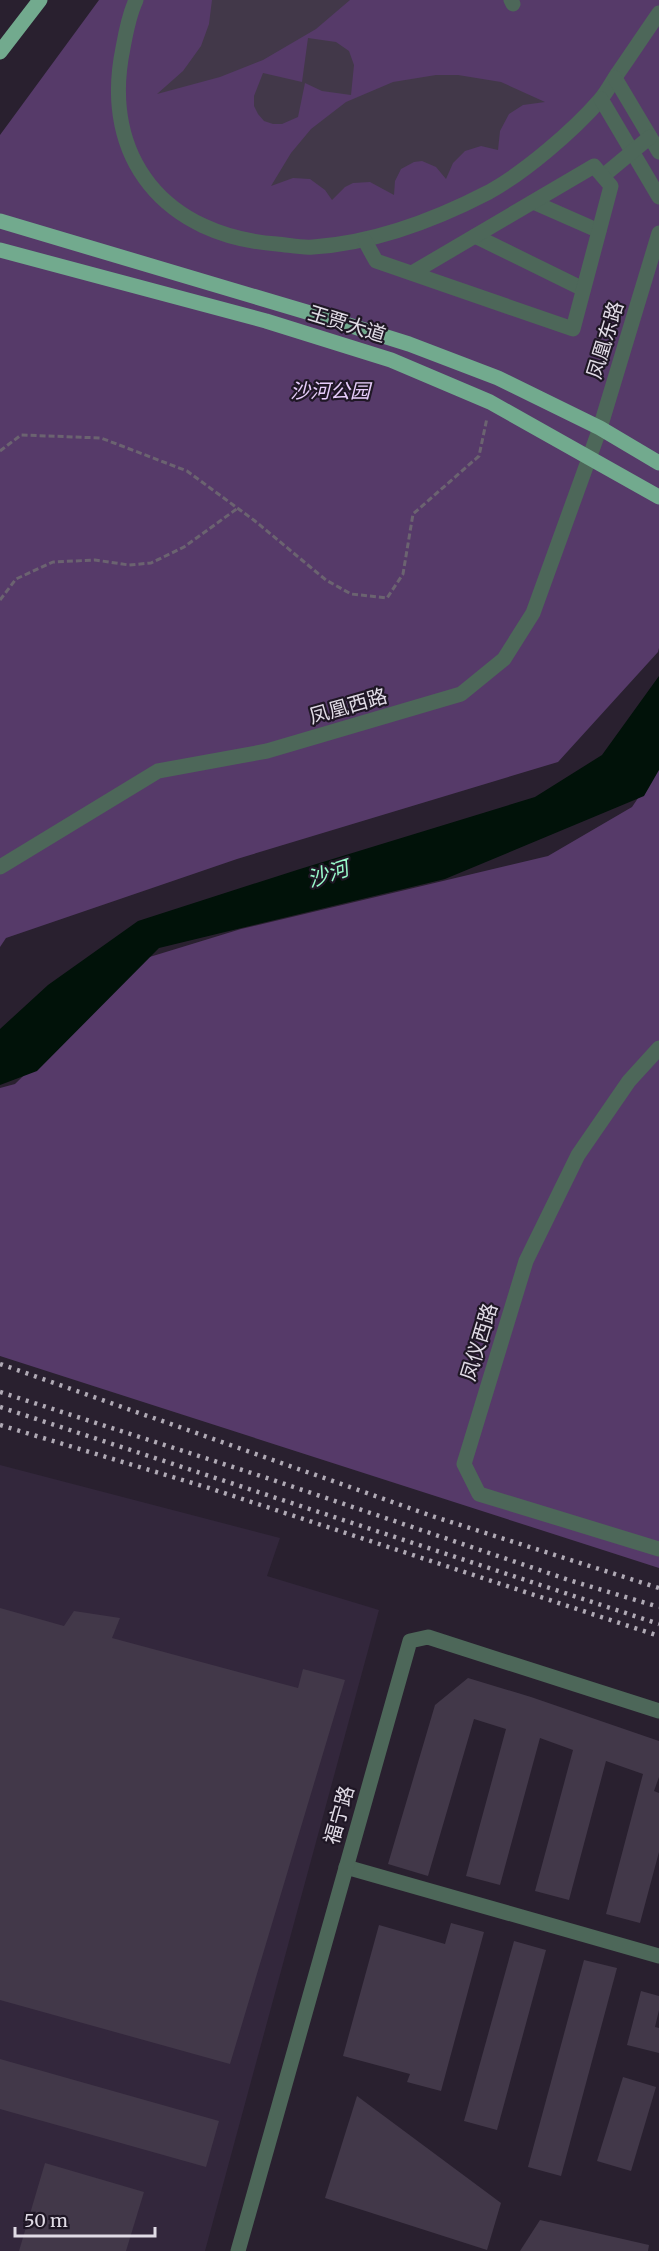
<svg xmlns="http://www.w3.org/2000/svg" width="659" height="2251" font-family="Merriweather,'Noto Sans SC',serif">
<rect width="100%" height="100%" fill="#29202f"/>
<path fill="#33273c" d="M0,1465L280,1538L267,1576L379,1610L205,2251H0Z"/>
<g fill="#563a69">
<path d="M99,0H659V648L658,652L558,762L237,859L6,938L0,947V135Z"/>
<path d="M659,767V1568L0,1356V1088L15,1084L143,959L241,929L548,856L632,807Z"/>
</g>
<path fill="#011209" d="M659,676V770L644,796L445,879L159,948L37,1071L0,1085V1029L48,985L138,921L300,869L535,797L602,755Z"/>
<g fill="#423849">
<path d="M212,0H350L316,29L263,60L220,77L157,94L183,71L201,46L209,24Z"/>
<path d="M308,38L336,42L349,51L354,65L351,95L322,91L305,83L298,117L282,124H273L264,121L258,114L254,106V96L263,73L302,82Z"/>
<path d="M436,75H458L501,82L545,102L523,105L509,114L500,131L498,150L481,146L465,151L453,163L446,179L436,167L422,161L414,162L401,169L395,181L394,195L370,182L353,183L345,187L332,200L325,190L310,179L293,178L271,186L291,153L311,129L346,102L393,82Z"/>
<path d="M0,1608L64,1626L74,1611L120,1618L112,1638L298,1688L303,1669L345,1680L230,2064L0,2000Z"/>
<path d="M468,1678L531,1697L659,1741V1777L654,1791L659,1793V1852L640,1923L606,1914L643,1774L606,1761L569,1900L535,1891L573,1750L540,1738L500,1885L466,1876L506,1729L474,1719L428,1876L388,1864L435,1705Z"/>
<path d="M451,1923L484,1932L441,2091L407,2082L410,2074L343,2056L379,1925L445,1944Z"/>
<path d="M514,1941L546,1950L497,2130L464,2121Z"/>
<path d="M584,1960L617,1968L561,2176L528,2167Z"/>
<path d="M641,1991L659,1996V2010L655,2027L659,2028V2053L627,2045Z"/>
<path d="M0,2059L219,2121L206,2167L0,2109Z"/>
<path d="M623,2077L656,2087L631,2171L597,2161Z"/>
<path d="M357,2096L501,2203L487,2250L325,2198Z"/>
<path d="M45,2163L144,2192L126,2251H19Z"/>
<path d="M540,2220L649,2245L648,2251H520Z"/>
</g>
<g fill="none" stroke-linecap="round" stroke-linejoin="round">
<g stroke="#6b6370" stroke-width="3" stroke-dasharray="6 3" stroke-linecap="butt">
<path d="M0,451L21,435L101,438L187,471L255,521L326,580L351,594L387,598L403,574L413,514L479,456L487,418"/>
<path d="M0,600L16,579L53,562L95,560L129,565L151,563L184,547L238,508"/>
</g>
<g stroke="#4d6759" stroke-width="15">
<path d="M136,0C129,15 126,31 123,48C100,159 166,236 277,244C289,245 301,248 313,247C374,243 435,220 489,192C525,172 573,131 600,100C607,92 612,82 618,73C632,53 645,33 659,13"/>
<path d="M511,0L513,4"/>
<path d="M615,78L659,152"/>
<path d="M601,99L659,197"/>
<path d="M603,176L650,137"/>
<path d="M533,202L599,231"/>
<path d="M475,236L583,289"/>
<path d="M365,241L376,261L573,329L611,186L594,166L412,273"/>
<path d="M0,867L158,771L267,751L461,694L504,659L533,613L600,428L659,233"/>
<path d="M659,1048L629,1081L578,1155L526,1261L464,1464L479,1494L659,1549"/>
<path d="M346,1867L659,1956"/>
<path d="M238,2251L410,1641L428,1637L659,1711"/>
</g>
<g stroke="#72aa8e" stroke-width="15">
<path d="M0,52L40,0"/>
<path d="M0,221L310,313L409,344L498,378L600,428L659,463"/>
<path d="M0,250L266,321L391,360L490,402L659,497"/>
</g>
<g stroke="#b0aab5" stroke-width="4.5" stroke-dasharray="3 6" stroke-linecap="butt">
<path d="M0,1364L435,1517L659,1588"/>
<path d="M0,1392L267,1478L572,1581L659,1607"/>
<path d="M0,1407L659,1624"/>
<path d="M0,1425L209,1488L659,1636"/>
</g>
</g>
<g text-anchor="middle" stroke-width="4.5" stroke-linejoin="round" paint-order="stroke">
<g font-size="20" fill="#e1dce6" stroke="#1f1725">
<text transform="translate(347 324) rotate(17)" y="7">王贾大道</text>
<text transform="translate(605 340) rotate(-73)" y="7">凤凰东路</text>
<text transform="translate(348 706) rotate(-16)" y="7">凤凰西路</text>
<text transform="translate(479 1342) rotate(-73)" y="7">凤仪西路</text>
<text transform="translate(339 1815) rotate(-74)" y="7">福宁路</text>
</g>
<g font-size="20" font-style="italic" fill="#e6ccfa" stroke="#1f1725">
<text x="330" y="398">沙河公园</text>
</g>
<g font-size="21" font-style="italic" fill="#99facb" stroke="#1f1725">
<text transform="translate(328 874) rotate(-18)" y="7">沙河</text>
</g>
</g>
<path d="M15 2227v9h140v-9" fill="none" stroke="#e1dce6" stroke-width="3"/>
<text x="24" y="2227" font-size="18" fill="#e1dce6" stroke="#1f1725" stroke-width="4.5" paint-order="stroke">50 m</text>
</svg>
